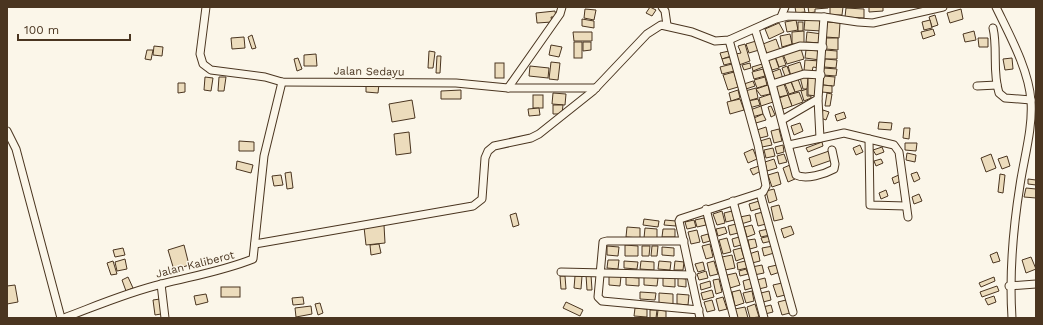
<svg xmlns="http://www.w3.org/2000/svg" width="1043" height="325" font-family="'Work Sans',sans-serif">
<rect width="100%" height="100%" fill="#fbf6e9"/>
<g fill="#ecdcbc" stroke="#4a3520">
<path d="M650,7L656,10L652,16L646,13Z"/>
<path d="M795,7H804L805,12L796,13Z"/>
<path d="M808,7H828V8L815,9V12L809,13Z"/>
<path d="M830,7H843L842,15H830Z"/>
<path d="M869,7H883V11L869,12Z"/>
<path d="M846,8L864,9V18L845,17Z"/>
<path d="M585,9L596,10L594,20L584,18Z"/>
<path d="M961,9L963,19L950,23L947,13Z"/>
<path d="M555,11L556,17H551L552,22L537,23L536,13Z"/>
<path d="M935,15L938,25L932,27L929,17Z"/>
<path d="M582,19L594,21V28L582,26Z"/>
<path d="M805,19L822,21V31L804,30Z"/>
<path d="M796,20L798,30L787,32L785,22Z"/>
<path d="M930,20L932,28L924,30L922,22Z"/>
<rect x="798" y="22" width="5" height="9"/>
<path d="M827,22L840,23L839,38L826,37Z"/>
<path d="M779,23L784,32L769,39L765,29Z"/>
<path d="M933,29L935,35L923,39L921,32Z"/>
<path d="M804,31V44H792V32Z"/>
<path d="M974,31L976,40L965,42L963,34Z"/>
<path d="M573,32H592V41H574Z"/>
<path d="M807,32L822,34L821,43L806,42Z"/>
<path d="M790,34L792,44L782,47L780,36Z"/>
<path d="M252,35L256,48L252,49L248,37Z"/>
<path d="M244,37L245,48L232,49L231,38Z"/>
<path d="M826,38H838V50L826,49Z"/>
<path d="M978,38H988V47H979Z"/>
<path d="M776,39L780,50L767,54L763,44Z"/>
<path d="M756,41L759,50L749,53L746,44Z"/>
<rect x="574" y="42" width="8" height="16"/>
<path d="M583,42H591V50L583,51Z"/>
<path d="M745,44L750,61L739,65L736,54L741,53L738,46Z"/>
<path d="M551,45L562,47L559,57L549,55Z"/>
<path d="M154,46L163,47L162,56L153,55Z"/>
<path d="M801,49L804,59L787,64L783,54Z"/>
<path d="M147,50H153L151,60L145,59Z"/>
<path d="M806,50L821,51L820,60L805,58Z"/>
<path d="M825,50L837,51V59H824Z"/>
<path d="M429,51L435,52L433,68H428Z"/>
<path d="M729,51L731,56L722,59L720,53Z"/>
<path d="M316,54L317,66H304V55Z"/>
<path d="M782,54L786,65L779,67L775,56Z"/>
<path d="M437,56H441L440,73H436Z"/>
<path d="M730,57L732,63L724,65L722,59Z"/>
<path d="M775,57L779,68L772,70L768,60Z"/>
<path d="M298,58L302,69L297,71L294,59Z"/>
<path d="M1012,58L1013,69L1005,70L1003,59Z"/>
<path d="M825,59L837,60L836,68L824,67Z"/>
<path d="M805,60L820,61L819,68L813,67L812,72L804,71Z"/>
<path d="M551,62L560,63L558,80L549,79Z"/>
<path d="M800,62L803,72L791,76L788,66Z"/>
<rect x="495" y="63" width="9" height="15"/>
<path d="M750,63L751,68L744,70L742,65Z"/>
<path d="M732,64L734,71L722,74L720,67Z"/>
<path d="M762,64L763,67L753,71L752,67Z"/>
<path d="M530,66L549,68L548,78L529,76Z"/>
<path d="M787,66L791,77L786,79L782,68Z"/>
<path d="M824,68L837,69L836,76L823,75Z"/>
<path d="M763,69L765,76L754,79L752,72Z"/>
<path d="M780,69L783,79L775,81L772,72Z"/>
<path d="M734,72L738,87L728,90L723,75Z"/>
<path d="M824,76L835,77L834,86L823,85Z"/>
<path d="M205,77L213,78L211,91L204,90Z"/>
<path d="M219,77H226L224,91H218Z"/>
<path d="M765,77L767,85L757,88L754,80Z"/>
<path d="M800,77L808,78L807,89H803Z"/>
<path d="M808,78H818L817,96L808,95Z"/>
<path d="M798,79L802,90L795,92L791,81Z"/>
<path d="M753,81L755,86L746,89L744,84Z"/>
<path d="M791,82L795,92L789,94L785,84Z"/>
<path d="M178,83H185V92L178,93Z"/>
<path d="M366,84H379L378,93L366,92Z"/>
<path d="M784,84L788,95L779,97L776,86Z"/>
<path d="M768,85L770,94L761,96L756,89Z"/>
<path d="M823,85L832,86V93L822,92Z"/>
<path d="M756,88L758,98L748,101L745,91Z"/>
<path d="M807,89V96H811V98L804,101L801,91Z"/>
<path d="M461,90V99H441V91Z"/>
<path d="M738,90L740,98L731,101L729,93Z"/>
<path d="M799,92L803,102L792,106L788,95Z"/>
<path d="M553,93L566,94L565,105L552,104Z"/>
<path d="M827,93L832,94L830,106H825Z"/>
<path d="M771,94L773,102L761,106L759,98Z"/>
<rect x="533" y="95" width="10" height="13"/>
<path d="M788,95L792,106L783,109L779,98Z"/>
<path d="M740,99L744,110L730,114L727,102Z"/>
<path d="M758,99L760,105L749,108L748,101Z"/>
<path d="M412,100L415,118L392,122L389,104Z"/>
<path d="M553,105H563L562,114H553Z"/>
<path d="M761,106L763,114L752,117L750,110Z"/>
<path d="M771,106L775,115L771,117L768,107Z"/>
<path d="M539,108L540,115L529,116L528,109Z"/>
<path d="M823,110L829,112L826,120L821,118Z"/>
<path d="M844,112L846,118L837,121L835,115Z"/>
<path d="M763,114L766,120L756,123L754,118Z"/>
<path d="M879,122L892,123L891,130L878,129Z"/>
<path d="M800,123L803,131L794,135L791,126Z"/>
<path d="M766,127L768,136L760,138L757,130Z"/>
<path d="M904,128H910L909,139L903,138Z"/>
<path d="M779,129L782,141L774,143L771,131Z"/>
<path d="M409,132L411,153L396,155L394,134Z"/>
<path d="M770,138L772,145L762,147L760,141Z"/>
<path d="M239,141L254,142V151H239Z"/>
<path d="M822,142L823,146L808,152L806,148Z"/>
<path d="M905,143H917L916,151L905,150Z"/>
<path d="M783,145L784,152L777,154L775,147Z"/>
<path d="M860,145L863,152L856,155L853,148Z"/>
<path d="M882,147L884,152L876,155L873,150Z"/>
<path d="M773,148L775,156L766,158L764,150Z"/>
<path d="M753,149L757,159L748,163L744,153Z"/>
<path d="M829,151L832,160L812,167L809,158Z"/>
<path d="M907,153L916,155L915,162L906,160Z"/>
<path d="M784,154L787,162L779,164L777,156Z"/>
<path d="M991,154L996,168L986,172L981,158Z"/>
<path d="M1007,156L1010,166L1002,169L998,159Z"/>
<path d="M774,159L777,168L767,171L765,162Z"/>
<path d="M881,159L883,163L876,166L874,161Z"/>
<path d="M237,161L253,165L251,173L236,169Z"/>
<path d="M790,165L795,179L788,182L783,168Z"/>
<path d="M759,166L761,171L753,175L750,169Z"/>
<path d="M291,172L293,188L287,189L285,173Z"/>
<path d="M778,172L781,184L772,187L768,175Z"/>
<path d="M917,172L920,179L914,182L911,174Z"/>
<path d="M901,174L903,180L894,184L892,178Z"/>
<path d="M1000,174L1005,175L1003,193L998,192Z"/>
<path d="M281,175L283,185L274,186L272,176Z"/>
<path d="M1028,179L1036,180V185L1028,184Z"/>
<path d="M1026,188L1036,189V198L1024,197Z"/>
<path d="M774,189L777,200L769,203L766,191Z"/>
<path d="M886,190L888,196L881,199L879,193Z"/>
<path d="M919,194L922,201L914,204L912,197Z"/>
<path d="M759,201L761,208L751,211L749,204Z"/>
<path d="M779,205L783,219L774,221L771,207Z"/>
<path d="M722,211L725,223L717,225L713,214Z"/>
<path d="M732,211L734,220L726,222L724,213Z"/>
<path d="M763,212L766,224L758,226L755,214Z"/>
<path d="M516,213L519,225L513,227L510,215Z"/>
<path d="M750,215L751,221L741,224L740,217Z"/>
<path d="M704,218L706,225L697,227L695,220Z"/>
<path d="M644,219L659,221L658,227L643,225Z"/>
<path d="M665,220L676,221V226L664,225Z"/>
<path d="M694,220L696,227L687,229L685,222Z"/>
<path d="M736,224L738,233L730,235L728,226Z"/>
<path d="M384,225L385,243L366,245L364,227Z"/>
<path d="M752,225L755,234L747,237L744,227Z"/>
<path d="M791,226L794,234L784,238L781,229Z"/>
<path d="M627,227L640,228V238L626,237Z"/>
<path d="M725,227L727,233L718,236L716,229Z"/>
<path d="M645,228L657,229V239L644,238Z"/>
<path d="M663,229H675V237H662Z"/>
<path d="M768,229L770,235L761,237L759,231Z"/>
<path d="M697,230L700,242L691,244L688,232Z"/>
<path d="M708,234L710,241L703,243L701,236Z"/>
<path d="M770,236L772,241L763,243L761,238Z"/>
<path d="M739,237L741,245L734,247L732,239Z"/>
<path d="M727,238L731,252L723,254L719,240Z"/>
<path d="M755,239L757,247L750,249L748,240Z"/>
<path d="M379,244L381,253L371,255L370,245Z"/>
<path d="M710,244L713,257L706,259L702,246Z"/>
<path d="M184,245L189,265L174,270L168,250Z"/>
<path d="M625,245L638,246V256H625Z"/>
<path d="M607,246L619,247L618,256L607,255Z"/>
<path d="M642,246H650L649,256H642Z"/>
<path d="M652,246H658L657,256H651Z"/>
<path d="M773,246L774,253L764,256L762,248Z"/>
<path d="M662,247L674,248V256L662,255Z"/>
<path d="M123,248L125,255L115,257L113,250Z"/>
<path d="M741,248L744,258L736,261L733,250Z"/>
<path d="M758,251L760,261L752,263L749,254Z"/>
<path d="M997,252L1000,261L993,263L990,255Z"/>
<path d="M732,255L735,268L725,270L722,257Z"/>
<path d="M1031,257L1036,269L1026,273L1022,260Z"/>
<path d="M125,259L127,269L117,271L115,262Z"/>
<path d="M608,260H619L618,269L607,268Z"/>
<path d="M113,261L117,274L111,275L107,263Z"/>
<path d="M624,261L638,262L637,269L624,268Z"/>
<path d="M641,261L654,262V270L640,269Z"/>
<path d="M659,261L671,262L670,270L658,269Z"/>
<path d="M675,261L684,262L683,270H674Z"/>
<path d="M714,261L718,274L710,276L707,263Z"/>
<path d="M745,261L747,268L738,270L737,263Z"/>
<path d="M703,262L705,270L698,272L695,264Z"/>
<path d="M762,265L764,273L754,275L752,267Z"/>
<path d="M777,265L780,272L771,275L768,267Z"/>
<path d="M746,269L748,274L740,276L739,271Z"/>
<path d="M706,271L708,278L699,280L697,274Z"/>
<path d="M736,273L740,285L730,288L727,275Z"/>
<path d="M586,275H591L592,290H587Z"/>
<path d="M560,276H565L566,289H561Z"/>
<path d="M575,276H582L581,289L574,288Z"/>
<path d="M609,276H621L620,286L609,285Z"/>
<path d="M128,277L133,288L126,291L122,280Z"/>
<path d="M626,277L639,278V286L626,285Z"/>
<path d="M644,277L658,278L657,286L644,285Z"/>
<path d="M663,277L675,278V287L663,286Z"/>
<path d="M994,277L995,281L981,287L979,283Z"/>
<path d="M678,278L686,279V287L678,286Z"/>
<path d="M765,278L767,287L759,289L757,280Z"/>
<path d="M719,279L722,292L716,294L713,280Z"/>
<path d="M750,279L752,288L745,290L743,281Z"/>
<path d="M710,281L711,287L701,290L700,284Z"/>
<path d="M782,283L785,295L777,297L773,285Z"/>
<path d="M15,285L18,302L7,304V286Z"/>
<path d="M997,286L999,291L982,297L980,292Z"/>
<rect x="221" y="287" width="19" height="10"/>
<path d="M712,290L714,297L703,300L701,293Z"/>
<path d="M740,290L744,303L735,306L732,292Z"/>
<path d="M752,291L754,301L746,303L743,293Z"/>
<path d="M769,291L771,300L763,302L761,293Z"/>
<path d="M640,292L656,293L655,300L640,299Z"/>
<path d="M659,293L673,294V304L659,303Z"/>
<path d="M206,294L208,302L196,305L194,296Z"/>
<path d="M677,294L689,295L688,305L677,304Z"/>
<path d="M994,296L996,302L988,305L985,299Z"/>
<path d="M303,297L304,304L293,305L292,298Z"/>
<path d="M723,297L727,309L719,311L716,299Z"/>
<path d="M160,299L161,314L155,315L153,300Z"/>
<path d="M712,300L715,310L707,312L704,302Z"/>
<path d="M786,300L790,313L782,315L778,302Z"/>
<path d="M566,302L583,310L580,316L563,308Z"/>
<path d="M320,303L323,313L318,315L315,304Z"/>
<path d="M755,304L759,317L750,318L747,307Z"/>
<path d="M771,305L773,312L765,314L763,307Z"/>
<path d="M311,306L312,314L296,317L295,308Z"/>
<path d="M745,307L748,318H738L735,309Z"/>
<path d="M635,308L647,309V317L634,316Z"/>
<path d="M650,310H657L656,318H650Z"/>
<path d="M658,310L666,311V318H657Z"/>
</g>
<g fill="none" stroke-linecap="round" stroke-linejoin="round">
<defs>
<g id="minor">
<path d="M206,7L200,54L203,64L211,70L265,77L282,82L456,83L508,88H596"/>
<path d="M662,7L665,11L667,25"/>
<path d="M996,7C1009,34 1029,70 1031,101C1033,128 1024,158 1020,185C1013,229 1009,273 1012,318"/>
<path d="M781,17L785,7"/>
<path d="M993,28C998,49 992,71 999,93L1005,98L1031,100"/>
<path d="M755,29L772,84L796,175C806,180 825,174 834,169L835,164L832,150"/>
<path d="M764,58L800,46L823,47"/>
<path d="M772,84L804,74L821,75"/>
<path d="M977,86L997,85"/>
<path d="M508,88L560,14L562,7"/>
<path d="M818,99L820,138"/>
<path d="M782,120L818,99L824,17"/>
<path d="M7,131L16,149L61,318"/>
<path d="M869,139L870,205L906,206"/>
<path d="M789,145L844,133L894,145L899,152L908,217"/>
<path d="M760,193L793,312"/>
<path d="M733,201L764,318"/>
<path d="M706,209L734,318"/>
<path d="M684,241H607L603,242L598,297L602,301L699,310"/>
<path d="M255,244L473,206L482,199L485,158L488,151L494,146L531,138L539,134L593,91L647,34L661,25L692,32L715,41L729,40L776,19L788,16L824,17L858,22L873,23L943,7"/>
<path d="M561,272L692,275"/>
<path d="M161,284L165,318"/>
<path d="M1009,286L1036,284"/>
<path d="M64,318C96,306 128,292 162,284C193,276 223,271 253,259L264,156L282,82"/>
<path d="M700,318L679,221L680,219L763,192L766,186L758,145L729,40"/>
</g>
</defs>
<use href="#minor" stroke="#4a3520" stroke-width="9"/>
<use href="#minor" stroke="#fbf6e9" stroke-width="7"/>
</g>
<g text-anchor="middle" stroke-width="3" stroke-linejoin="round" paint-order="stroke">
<g font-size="11" fill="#4a3520" stroke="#fbf6e9">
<text transform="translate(369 71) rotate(1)" y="4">Jalan Sedayu</text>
<text transform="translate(195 264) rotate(-14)" y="4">Jalan Kaliberot</text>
</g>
</g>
<rect width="1043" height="325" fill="none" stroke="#4a3520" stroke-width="16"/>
<path d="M18 34v6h112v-6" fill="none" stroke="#4a3520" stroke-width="2"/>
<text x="24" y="34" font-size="12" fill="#4a3520" stroke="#fbf6e9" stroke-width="3" paint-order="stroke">100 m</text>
</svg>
